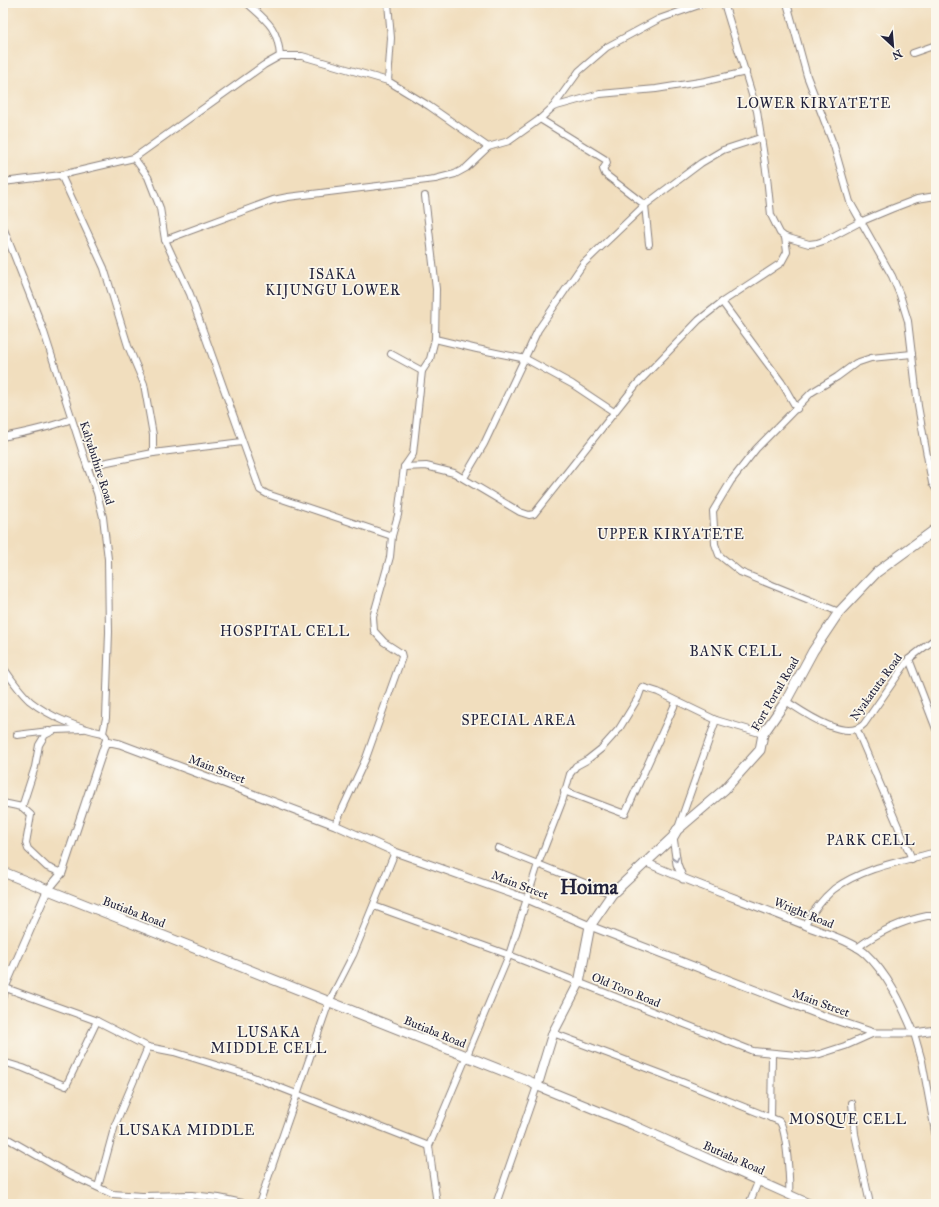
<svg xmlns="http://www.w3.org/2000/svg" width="939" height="1207" font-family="'IM FELL Great Primer',serif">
<rect width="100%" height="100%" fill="#fbf7ec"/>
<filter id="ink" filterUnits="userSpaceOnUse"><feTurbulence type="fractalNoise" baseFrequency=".025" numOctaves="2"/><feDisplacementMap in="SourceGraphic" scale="8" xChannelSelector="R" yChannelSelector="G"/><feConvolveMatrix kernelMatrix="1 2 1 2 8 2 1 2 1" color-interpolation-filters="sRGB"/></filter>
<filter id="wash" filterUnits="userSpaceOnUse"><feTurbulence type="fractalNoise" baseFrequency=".012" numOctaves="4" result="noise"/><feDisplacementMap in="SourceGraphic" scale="16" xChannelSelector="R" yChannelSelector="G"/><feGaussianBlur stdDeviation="0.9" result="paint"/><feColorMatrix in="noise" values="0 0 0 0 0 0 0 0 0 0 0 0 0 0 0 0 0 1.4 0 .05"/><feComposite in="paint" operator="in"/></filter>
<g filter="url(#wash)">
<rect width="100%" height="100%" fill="#f1debe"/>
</g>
<g filter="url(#ink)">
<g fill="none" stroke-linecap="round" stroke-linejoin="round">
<defs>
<g id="minor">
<path d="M247,3C266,20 278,27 280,56"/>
<path d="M724,3L757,111L767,177L771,215L780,233L785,237L809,244L817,243L826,240L860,222L891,209L917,199L936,196"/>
<path d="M787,3L807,76L834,146L850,202L892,276L900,295L908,321L918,406L932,483L936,489"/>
<path d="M913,53L936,45"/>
<path d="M388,81L391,38L388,3"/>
<path d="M553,107L600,94L656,89L706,81L746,72"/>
<path d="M540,119L606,160L607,163L603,169L605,174L645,205L649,244"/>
<path d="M134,158L148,177L160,208L165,240L190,294L260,490L267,494L392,536"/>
<path d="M61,175L104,268L128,346L144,384L153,435V453"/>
<path d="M3,182L61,175L134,158L264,65L280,56H302L388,81L429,106L488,147"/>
<path d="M3,227L42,326L87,466L97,493L103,517L108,559L109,632L106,718L103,733L106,737V741"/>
<path d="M165,240L273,200L288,197L435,179L455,174L466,168L488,147L509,141L540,119L553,107L579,71L607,47L659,19L705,3"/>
<path d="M722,302L782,383L797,409"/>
<path d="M435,339L477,349L526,359L572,384L614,412"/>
<path d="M391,354L422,371"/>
<path d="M3,437C26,432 50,428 71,419"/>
<path d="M87,466L153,453L242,442"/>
<path d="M404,467L426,466L454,473L520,512L529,515L534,514L636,385L699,320L722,302L781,263L787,252L785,237"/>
<path d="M464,478L484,444L538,330L583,264L645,205L701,163L723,150L760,138"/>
<path d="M839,612L740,572L719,555L715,544L713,511L731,481L756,449L812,392L837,377L856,363L871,358L912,354"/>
<path d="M909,659L936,729"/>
<path d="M3,667C11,679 19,691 30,701C50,717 78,728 103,733"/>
<path d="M786,701C803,712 846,743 864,724L909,659L936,638"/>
<path d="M857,730L912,859"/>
<path d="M17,735L49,731"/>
<path d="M564,791L625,814L676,702"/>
<path d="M3,803L22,807L31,815L26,843L28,849L47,867L62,873"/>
<path d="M22,807L35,767L39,745L45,735L55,730L83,729"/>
<path d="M335,825L366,758L402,657L401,653L384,642L374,631L373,617L390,557L392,536L398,515L404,467L413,454L422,371L430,359L435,339L436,289L425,196"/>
<path d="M678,828L716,720"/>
<path d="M498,848L612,894"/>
<path d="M374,906L509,955L753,1051L807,1056L820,1054L845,1046L874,1033"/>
<path d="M804,925C813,912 822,899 834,889C862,868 903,861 936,852"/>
<path d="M857,948C878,932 902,921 927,916H931L936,919"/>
<path d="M3,987L97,1021L148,1047L174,1052L248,1075L429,1146"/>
<path d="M553,1033L662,1074L779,1121C787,1129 790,1183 789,1195"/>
<path d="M914,1033L922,1061L936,1137"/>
<path d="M3,1062L23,1068L66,1086L97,1021"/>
<path d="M852,1103L855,1134L870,1204"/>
<path d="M771,1118L772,1054"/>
<path d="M3,1136L69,1174L112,1194L142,1196L191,1195L219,1198L247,1204"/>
<path d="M98,1187L115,1125L148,1047"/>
<path d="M190,1204L191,1195"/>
<path d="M259,1204L329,1002L353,955L395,852"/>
<path d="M437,1204L429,1146L509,955L538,864L562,802L570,774L576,766L587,760L601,749L619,729L638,698L642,687L658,692L716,720L763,734"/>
<path d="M496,1204L537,1086"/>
<path d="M749,1204L758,1182"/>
</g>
<g id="tertiary">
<path d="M673,837L677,864L683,879"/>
<path d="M645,862C698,886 753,904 807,926C824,933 851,941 865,953C888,974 902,1005 914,1033"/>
<path d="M3,997L5,987L47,891L62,873L106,741L120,744L335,825L395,852L527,899L590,926L815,1013L874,1033H914L936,1030"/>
</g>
<path id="secondary" d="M537,1086L633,1125L810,1204"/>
<path id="primary" d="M3,872L531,1082L537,1086L553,1033L579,983L590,926L612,894L673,837L677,830L725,789L760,750L763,734L786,701L813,651L839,612L877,572L936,529"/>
</defs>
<use href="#minor" stroke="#8a807c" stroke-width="8"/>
<use href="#tertiary" stroke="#8a807c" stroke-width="9"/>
<use href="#secondary" stroke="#8a807c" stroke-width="10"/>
<use href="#primary" stroke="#8a807c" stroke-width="11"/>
<use href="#minor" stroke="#fff" stroke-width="6"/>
<use href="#tertiary" stroke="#fff" stroke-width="7"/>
<use href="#secondary" stroke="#fff" stroke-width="8"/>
<use href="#primary" stroke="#fff" stroke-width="9"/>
</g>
<defs><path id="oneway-chevron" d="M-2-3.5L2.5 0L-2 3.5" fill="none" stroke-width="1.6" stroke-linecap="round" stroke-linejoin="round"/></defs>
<use stroke="#9c9ca7" href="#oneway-chevron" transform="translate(676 859) rotate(76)"/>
</g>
<g text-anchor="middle" stroke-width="3.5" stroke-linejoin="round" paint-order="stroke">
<g font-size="12" fill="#22223b" stroke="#fbf7ec">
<text transform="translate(97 463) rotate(72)" y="4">Kalyabuhire Road</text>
<text transform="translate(876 687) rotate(-54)" y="4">Nyakatuta Road</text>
<text transform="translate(775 694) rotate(-60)" y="4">Fort Portal Road</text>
<text transform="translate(217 769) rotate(21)" y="4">Main Street</text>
<text transform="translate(520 885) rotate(21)" y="4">Main Street</text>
<text transform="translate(134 912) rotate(21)" y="4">Butiaba Road</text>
<text transform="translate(804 913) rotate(22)" y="4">Wright Road</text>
<text transform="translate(626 990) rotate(22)" y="4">Old Toro Road</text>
<text transform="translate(821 1003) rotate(20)" y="4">Main Street</text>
<text transform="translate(435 1032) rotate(22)" y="4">Butiaba Road</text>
<text transform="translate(734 1158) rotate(24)" y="4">Butiaba Road</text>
</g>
<g font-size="14" letter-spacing="1" fill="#22223b" stroke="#fbf7ec">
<text x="814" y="108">LOWER KIRYATETE</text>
<text x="333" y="279">ISAKA<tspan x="333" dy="16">KIJUNGU LOWER</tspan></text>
<text x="671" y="539">UPPER KIRYATETE</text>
<text x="285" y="636">HOSPITAL CELL</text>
<text x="736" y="656">BANK CELL</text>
<text x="519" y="725">SPECIAL AREA</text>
<text x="871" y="845">PARK CELL</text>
<text x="269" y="1037">LUSAKA<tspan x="269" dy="16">MIDDLE CELL</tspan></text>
<text x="848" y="1124">MOSQUE CELL</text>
<text x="187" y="1135">LUSAKA MIDDLE</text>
</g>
<g font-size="20" font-weight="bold" fill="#22223b" stroke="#fbf7ec">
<text x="589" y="894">Hoima</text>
</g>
</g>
<rect width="939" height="1207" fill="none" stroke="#fbf7ec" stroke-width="16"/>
<g transform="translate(893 46) rotate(154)" stroke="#fbf7ec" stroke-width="3" paint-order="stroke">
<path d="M0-3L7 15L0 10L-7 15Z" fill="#22223b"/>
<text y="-6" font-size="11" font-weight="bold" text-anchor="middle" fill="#22223b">N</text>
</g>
</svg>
